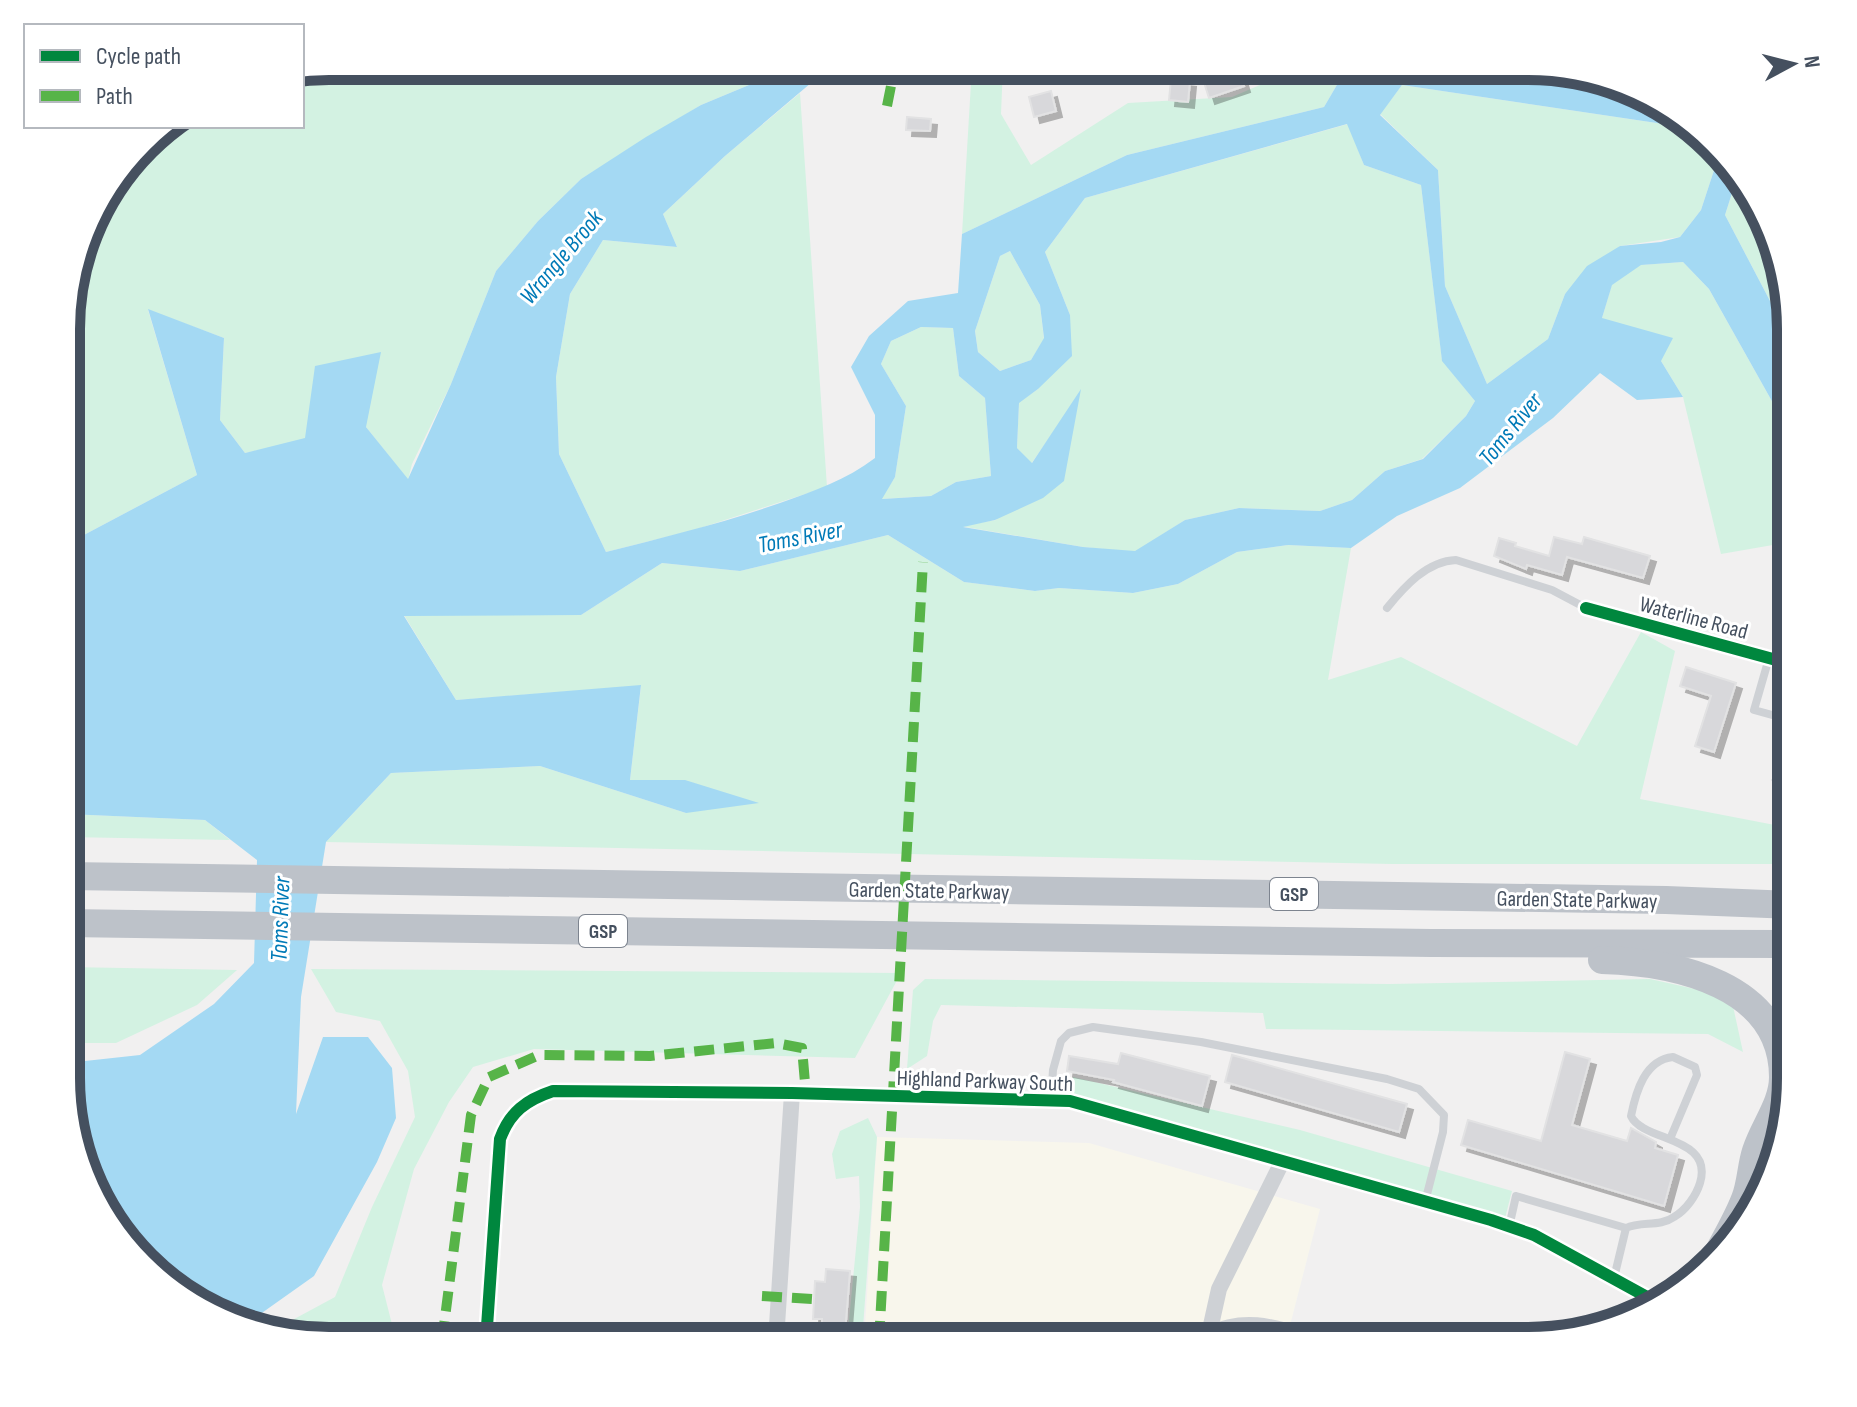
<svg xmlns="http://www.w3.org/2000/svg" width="1857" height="1407" font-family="'Sofia Sans Condensed',sans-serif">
<defs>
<filter id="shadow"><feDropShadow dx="6" dy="6" stdDeviation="0" flood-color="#0004"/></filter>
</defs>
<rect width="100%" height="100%" fill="#f1f0f0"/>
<path fill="#f8f6ec" d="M877,1137L1089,1143L1320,1209L1286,1341H864Z"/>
<g fill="#d3f2e2">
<path d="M329,66H777L749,85L701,105L581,179L538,221L496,271L451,384L412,464L408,480L366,427L245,453L220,420L224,338L148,310L197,475L82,536L68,581V295L101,198L156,131L165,126H302V71Z"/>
<path d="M972,66H1003L1001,114L1031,165L1128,103L1232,97L1304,66H1348L1324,107L1127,155L962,234Z"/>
<path d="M1402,85L1697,129L1719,155L1701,210L1680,237L1620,246L1565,294L1548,339L1487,384L1445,286L1438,170L1380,114Z"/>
<path d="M800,93L827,487L694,530L606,552L559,454L556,377L570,294L603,240L677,247L663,214L725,156Z"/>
<path d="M1348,124L1364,165L1421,185L1442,360L1475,401L1466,416L1422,459L1385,471L1352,500L1320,511L1239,508L1185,520L1135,552L1083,547L960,526L996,520L1081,392L1031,464L1017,448L1019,402L1038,389L1070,315L1045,252L1085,198Z"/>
<path d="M1743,186L1764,213L1791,329V341L1725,215L1733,190Z"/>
<path d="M1010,251L1040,305L1044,339L1031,360L1000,371L978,352L975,331L1000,256Z"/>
<path d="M1683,262L1709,289L1791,435V547L1784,543L1721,554L1683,397L1661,361L1602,318L1612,284L1640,265Z"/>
<path d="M921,327L953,328L959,376L985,398L991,476L956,482L931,496L881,499L895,477L906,406L881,364L891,341Z"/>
<path d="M888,535L964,582L1035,591L1059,588L1133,593L1178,584L1237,552L1288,545L1351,548L1328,680L1401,657L1577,746L1641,632L1675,651L1640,799L1791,828V864H1392L326,842L391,773L540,766L686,813L685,780H630L641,686L456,700L404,615H581L662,563L740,571Z"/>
<path d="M67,814L205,820L230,840L67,837Z"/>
<path d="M67,967L237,970L197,1005L116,1043H67Z"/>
<path d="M311,969L901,973L855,1058L534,1049L473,1067L449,1102L414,1169L382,1285L396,1340H313L272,1331L335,1297L372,1207L415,1117L408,1071L380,1021L336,1012Z"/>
<path d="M925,979L1389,984L1650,979L1731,997L1743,1052L1708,1034L1266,1029L1263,1013L941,1005L933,1021L927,1056L907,1069L913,990Z"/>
<path d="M1073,1077L1300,1130L1512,1191L1504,1222L1071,1093Z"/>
<path d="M868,1118L877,1137L862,1341H847L860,1207L859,1176L836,1179L832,1154L840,1131Z"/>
</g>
<path fill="#a4d9f3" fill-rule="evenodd" d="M777,66H831L725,156L663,214L677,247L603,240L570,294L556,377L559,454L606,552C665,537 723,523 780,503C814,491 846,480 875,458V415L851,367L869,336L908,301L958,293L962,234L1127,155L1324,107L1348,66L1544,67L1628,86L1697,129L1402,85L1380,115L1438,170L1445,286L1487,384L1548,339L1565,294L1587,266L1620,246L1661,242L1680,237L1701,210L1719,155L1743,186L1733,190L1725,215L1791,341V435L1709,289L1683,262L1641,265L1612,285L1602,318L1673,338L1661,361L1683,397L1637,400L1600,373L1553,418L1460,488L1397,516L1351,548L1288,545L1237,552L1178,584L1133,593L1059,588L1035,591L964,582L888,535L740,571L662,563L581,615L404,616L456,700L641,685L630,780H685L759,803L686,813L540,766L391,773L326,842L301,997L296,1114L323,1037H368L392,1068L396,1118L377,1162L314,1276L245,1325L229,1321L156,1276L93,1195L67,1095V1060L85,1061L140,1055L214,1004L254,963L257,860L205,820L67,814L68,581L82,536L197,475L148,309L224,338L220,420L245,453L305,438L315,366L381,352L366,427L408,479L451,384L496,271L538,221L581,179L646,137L701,105L749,85ZM1347,124L1364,165L1421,185L1442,361L1475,401L1466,416L1423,459L1385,471L1352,500L1320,511L1239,508L1185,520L1135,551L1083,547L963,527L995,520L1043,498L1064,481L1081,389L1032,463L1017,448L1019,403L1038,389L1072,356L1070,315L1045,252L1085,198ZM1010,251L1040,305L1044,338L1031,360L1000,371L978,352L975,331L1000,256ZM921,327L953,328L959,376L985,398L991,476L956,482L931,496L882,499L895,477L906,406L881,364L891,341Z"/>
<g fill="#d8d8db" stroke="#e2e2e3" stroke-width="2" filter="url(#shadow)">
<path d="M1212,66H1238L1244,86L1209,98L1200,70Z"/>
<path d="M1171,79L1190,81L1188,102L1169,100Z"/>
<path d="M1051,91L1056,111L1034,117L1029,97Z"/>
<path d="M907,117L931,119L930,131L906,130Z"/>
<path d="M1554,537L1582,544L1584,537L1650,556L1643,578L1567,557L1562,575L1527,565L1526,569L1494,556L1499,538L1516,543L1515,546L1549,556Z"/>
<path d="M1686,667L1736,683L1714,752L1695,746L1711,696L1680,686Z"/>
<path d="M1791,762V800L1772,780Z"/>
<path d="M1565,1052L1590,1059L1572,1125L1627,1141L1631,1128L1656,1142L1655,1148L1678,1155L1664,1206L1461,1145L1468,1120L1541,1141Z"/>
<path d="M1121,1053L1210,1076L1202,1106L1113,1082L1114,1080L1067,1071L1069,1056L1118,1064Z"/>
<path d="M1232,1055L1407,1104L1399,1132L1225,1082Z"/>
<path d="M826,1269L850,1271L845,1333L822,1332V1319H813L815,1281L825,1282Z"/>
</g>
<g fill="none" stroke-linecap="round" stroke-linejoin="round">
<g stroke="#ced1d5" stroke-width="8">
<path d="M1387,608C1404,587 1427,561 1456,560L1552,590L1586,608"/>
<path d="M1769,658L1754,710L1791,720"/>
<path d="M1051,1100L1053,1070L1061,1041L1069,1033L1093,1027L1201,1042L1387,1079L1419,1089L1444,1115L1443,1132L1425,1202"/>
<path d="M1509,1227L1516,1196L1626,1228"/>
<path d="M1614,1278L1626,1228C1641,1221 1660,1227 1674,1217C1686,1210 1696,1196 1700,1183C1714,1136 1643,1142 1631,1116C1636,1091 1645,1060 1673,1057L1695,1067L1697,1075L1670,1139"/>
</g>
<g stroke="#ced1d5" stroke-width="16">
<path d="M1586,608L1791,664"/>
<path d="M1209,1334C1250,1315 1281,1330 1322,1341"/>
<path d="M486,1341L500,1139C510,1112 526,1100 553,1091L792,1093L1070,1101L1491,1220L1534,1235L1658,1303"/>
<path d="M776,1341L792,1093"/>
<path d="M1198,1341L1209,1334L1219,1289L1282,1162"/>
</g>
<g stroke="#bdc2c9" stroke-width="28">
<path d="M67,876L1666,900L1791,905"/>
<path d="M67,923L1431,943L1791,944"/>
<path d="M1602,960C1674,962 1783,984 1783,1077C1783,1104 1764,1126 1756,1151C1751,1166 1751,1184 1745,1199C1737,1220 1725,1239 1715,1259"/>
</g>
<g stroke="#57b448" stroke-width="10" stroke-dasharray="20 10" stroke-linecap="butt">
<path d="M887,106L895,66"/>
<path d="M762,1296L812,1299"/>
<path d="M442,1341L471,1115L489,1077L539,1055L650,1056L776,1043L802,1048L806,1094"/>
<path d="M879,1341L923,562"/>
</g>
<defs>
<g id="cycleway">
<path d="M1586,608L1791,664"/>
<path d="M486,1341L500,1139C510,1112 526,1100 553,1091L792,1093L1070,1101L1491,1220L1534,1235L1658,1303"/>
</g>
</defs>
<use href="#cycleway" stroke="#fff" stroke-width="17"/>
<use href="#cycleway" stroke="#00873e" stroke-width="12"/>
</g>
<g text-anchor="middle" stroke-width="6" stroke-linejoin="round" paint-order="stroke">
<g fill="#fff" stroke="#7d848f" stroke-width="2">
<rect x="1270" y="878" width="48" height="32" rx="6"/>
<rect x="579" y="915" width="48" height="32" rx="6"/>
</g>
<g font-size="20" font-weight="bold" fill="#45505f">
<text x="1294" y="901">GSP</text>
<text x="603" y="938">GSP</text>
</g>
<g font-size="22" fill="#45505f" stroke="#fff">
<text transform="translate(1694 617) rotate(15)" y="8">Waterline Road</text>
<text transform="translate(929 890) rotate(1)" y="8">Garden State Parkway</text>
<text transform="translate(1577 899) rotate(1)" y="8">Garden State Parkway</text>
<text transform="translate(985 1080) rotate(2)" y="8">Highland Parkway South</text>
</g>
<g font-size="24" font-style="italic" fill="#007ab7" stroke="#fff">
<text transform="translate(561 257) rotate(-50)" y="8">Wrangle Brook</text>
<text transform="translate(1510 429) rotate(-51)" y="8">Toms River</text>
<text transform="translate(800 537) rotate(-11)" y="8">Toms River</text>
<text transform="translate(280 919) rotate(-88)" y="8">Toms River</text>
</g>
</g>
<path d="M0 0H1857V1407H0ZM329 80H1528A249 249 0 0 1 1777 329V1078A249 249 0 0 1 1528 1327H329A249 249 0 0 1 80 1078V329A249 249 0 0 1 329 80Z" fill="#fff" fill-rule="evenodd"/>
<path fill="none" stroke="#45505f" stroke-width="10" d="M329 80H1528A249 249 0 0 1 1777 329V1078A249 249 0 0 1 1528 1327H329A249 249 0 0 1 80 1078V329A249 249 0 0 1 329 80Z"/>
<rect x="24" y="24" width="280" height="104" fill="#ffffff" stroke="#b5b9bf" stroke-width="2"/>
<rect x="40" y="50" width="40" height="12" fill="#00873e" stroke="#b5b9bf" stroke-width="2"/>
<text x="96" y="64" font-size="24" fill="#45505f">Cycle path</text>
<rect x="40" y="90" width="40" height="12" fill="#57b448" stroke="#b5b9bf" stroke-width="2"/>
<text x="96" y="104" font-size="24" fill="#45505f">Path</text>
<g transform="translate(1793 64) rotate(83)" stroke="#ffffff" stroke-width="6" paint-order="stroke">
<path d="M0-6L14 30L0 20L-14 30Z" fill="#45505f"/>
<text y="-12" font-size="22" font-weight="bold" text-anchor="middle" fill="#45505f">N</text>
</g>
</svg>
